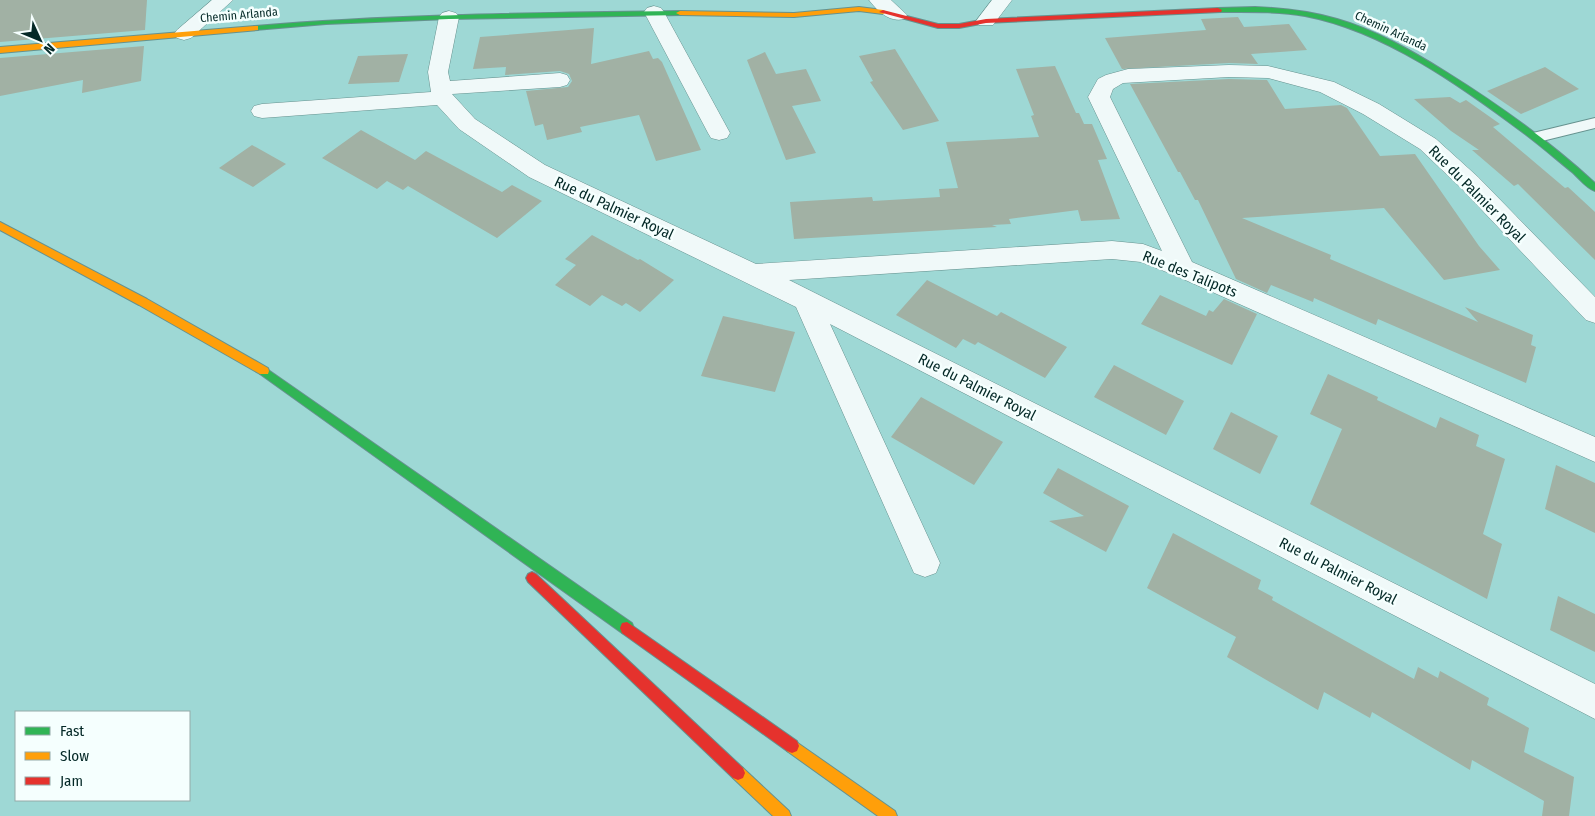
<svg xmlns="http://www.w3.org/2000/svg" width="1595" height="816" font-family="'Fira Sans Condensed',sans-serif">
<rect width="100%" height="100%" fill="#9ed8d5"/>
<g fill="#a1b1a4">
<path d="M0,0H147L145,30L0,42Z"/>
<path d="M1238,17L1244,27L1289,24L1307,50L1251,54L1258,64L1229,63L1122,69L1105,38L1206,30L1201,19Z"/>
<path d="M594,28L591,64L649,51L653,59L658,58L662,62L701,150L656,161L639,115L580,127L582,132L547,140L543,124L535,126L526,91L568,87L572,81L569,74L560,71L505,75L506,67L473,69L480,37Z"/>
<path d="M144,46L141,81L82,93L83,80L0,96V58Z"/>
<path d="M895,49L939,121L903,130L870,82L873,81L859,56Z"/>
<path d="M765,52L776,74L806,69L821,101L792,106L816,153L786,160L747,60Z"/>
<path d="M408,54L399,82L348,84L358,56Z"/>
<path d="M1055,66L1076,113H1079L1084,124H1092L1107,159L1098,160L1120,219L1081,221L1078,210L1009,219L1011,224L992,225L997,227L794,239L790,202L872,197L873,201L940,197L939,189L958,188L946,142L1039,137L1031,116L1034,115L1016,69Z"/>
<path d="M1545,67L1579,89L1521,114L1487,91Z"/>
<path d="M1229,79L1267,80L1285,109L1341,105L1347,108L1380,156L1415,154L1479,246L1500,270L1444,280L1384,208L1242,218L1331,255L1330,259L1478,322L1465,307L1533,335L1531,345L1536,347L1526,383L1378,319L1376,325L1314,298L1313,302L1271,285L1267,293L1236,279L1198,200H1195L1180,172H1178L1130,84Z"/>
<path d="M1450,97L1460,103L1466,100L1500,124L1493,127L1565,188L1568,187L1595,212V260L1518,184L1514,186L1472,150H1479L1451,131L1414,99Z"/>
<path d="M361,130L415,160L426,151L502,192L512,185L542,201L497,238L408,186L403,190L387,181L377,189L322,158Z"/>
<path d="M252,145L286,164L253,187L219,168Z"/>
<path d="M592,235L638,260L640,259L674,280L640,312L626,303L622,306L602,295L590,306L555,285L576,265L565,259Z"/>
<path d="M927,280L997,316L1001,312L1067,347L1045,378L978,342L975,345L963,339L956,348L896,315Z"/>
<path d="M1160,295L1206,316L1209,310L1213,312L1224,299L1257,314L1232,365L1141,324Z"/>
<path d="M723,316L795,332L775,392L701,376Z"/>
<path d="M1114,365L1184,401L1166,435L1094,397Z"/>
<path d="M1328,374L1378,397L1377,400L1436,428L1440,417L1479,435L1476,446L1505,459L1483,534L1502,544L1487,599L1310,504L1342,429L1310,414Z"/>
<path d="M921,397L1003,442L974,485L891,437Z"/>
<path d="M1231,412L1278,436L1260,474L1213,449Z"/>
<path d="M1556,465L1595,483V533L1545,509Z"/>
<path d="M1058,468L1129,506L1106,552L1049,521L1084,516L1043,493Z"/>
<path d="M1173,533L1261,580L1258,589L1273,597L1272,600L1414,679L1418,667L1438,678L1440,671L1489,698L1487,705L1529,728L1524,752L1574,777L1569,816H1542L1544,801L1472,760L1470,770L1372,712L1370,718L1324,692L1318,710L1227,657L1236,637L1147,588Z"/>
<path d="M1558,596L1595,614V652L1550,630Z"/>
</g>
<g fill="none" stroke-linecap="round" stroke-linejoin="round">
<defs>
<path id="lane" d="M1595,118V128L1538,142L1531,137L1533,133Z"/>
<g id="street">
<path d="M212,0H233L191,38L184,40L177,38L174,34L177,30Z"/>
<path d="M869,0H891L907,15L904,19C890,23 877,11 869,0Z"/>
<path d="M992,0H1012L993,25H979L976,21Z"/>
<path d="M654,6L661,8L664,12L730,133L727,138L719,140L711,138L708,133L644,12L647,8Z"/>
<path d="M449,11L456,13L459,17L448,72L450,81L560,73L567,75L570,80L567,85L560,87L452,94L475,119L545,165L756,264L1112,241L1143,244L1162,251L1088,97L1098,79L1106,75L1128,69L1229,65L1268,66L1334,82L1379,104L1436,139L1478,177L1595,297V323L1586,320L1462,189L1420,149L1363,114L1320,92L1268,78L1229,77L1123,83L1113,89L1110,97L1192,262L1595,437V462L1174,275L1141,262L1112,259L789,280L1595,684V719L830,324L940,563L936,573L925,577L914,573L796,307L529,177L459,129L437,105L262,118L254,116L251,111L254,106L262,104L431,92L428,72L439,17L442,13Z"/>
</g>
<g id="fast">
<path d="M1255,7C1283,8 1310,11 1337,19C1376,30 1412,51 1446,72C1499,105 1549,141 1595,183V191C1586,188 1579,178 1572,172C1556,159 1541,146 1525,134C1461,86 1384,31 1305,16C1276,11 1247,12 1218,12L1214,10L1218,8Z"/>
<path d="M680,11L684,13L683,15L449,19L326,24L255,30L251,28L255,26C396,14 538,13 680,11Z"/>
<path d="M264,367L632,623L634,628L632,633L627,634L622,633L260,374L259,371L260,368Z"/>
</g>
<g id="slow">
<path d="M859,7L883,10L887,12L883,14L859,11L794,17L680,15L676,13L680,11L794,13Z"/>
<path d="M255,26H258V30L0,53V47Z"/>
<path d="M0,222L147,299L268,368L269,371L268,374H260L139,305L0,230Z"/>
<path d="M792,739L895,811L897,816H878L787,751L785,746L787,741Z"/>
<path d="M738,766L743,768L789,811L791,816H773L733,778L731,773L733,768Z"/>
</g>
<g id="jam">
<path d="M1218,8L1222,10L1221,12L986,23L959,28H938L879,12L883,10L938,24H959L986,19Z"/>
<path d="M532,572L536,574L743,768L745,773L743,778L738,780L733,778L528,582L526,578L528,574Z"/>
<path d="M627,622L797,741L799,746L797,751L792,753L787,751L622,633L620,628L622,623Z"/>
</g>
</defs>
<use href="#lane" stroke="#66928f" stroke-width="2"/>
<use href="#street" stroke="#66928f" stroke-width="1"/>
<use href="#fast" stroke="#66928f" stroke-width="2"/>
<use href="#slow" stroke="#66928f" stroke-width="2"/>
<use href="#jam" stroke="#66928f" stroke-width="2"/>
<use href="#lane" fill="#f0f9f9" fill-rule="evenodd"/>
<use href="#street" fill="#f0f9f9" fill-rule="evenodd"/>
<use href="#fast" fill="#30b455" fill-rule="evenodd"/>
<use href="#slow" fill="#ff9f0a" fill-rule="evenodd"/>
<use href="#jam" fill="#e5322d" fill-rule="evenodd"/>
</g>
<g text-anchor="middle" stroke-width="5" stroke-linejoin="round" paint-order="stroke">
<g font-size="12" fill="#032826" stroke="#f5fffe">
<text transform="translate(239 15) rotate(-5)" y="4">Chemin Arlanda</text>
<text transform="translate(1391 31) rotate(25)" y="4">Chemin Arlanda</text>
</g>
<g font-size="15" fill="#032826" stroke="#f5fffe">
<text transform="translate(1477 194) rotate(45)" y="5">Rue du Palmier Royal</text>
<text transform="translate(614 208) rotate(25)" y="5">Rue du Palmier Royal</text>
<text transform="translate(1190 274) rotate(22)" y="5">Rue des Talipots</text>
<text transform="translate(977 387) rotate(27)" y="5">Rue du Palmier Royal</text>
<text transform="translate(1338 571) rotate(27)" y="5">Rue du Palmier Royal</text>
</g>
</g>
<rect x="15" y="711" width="175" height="90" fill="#f5fffe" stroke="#94a9a8"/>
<rect x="25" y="727" width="25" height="8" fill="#30b455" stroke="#94a9a8"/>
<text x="60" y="736" font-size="15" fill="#032826">Fast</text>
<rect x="25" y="752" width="25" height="8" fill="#ff9f0a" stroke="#94a9a8"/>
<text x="60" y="761" font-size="15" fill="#032826">Slow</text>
<rect x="25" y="777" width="25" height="8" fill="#e5322d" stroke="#94a9a8"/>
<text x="60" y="786" font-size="15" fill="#032826">Jam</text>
<g transform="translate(40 40) rotate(134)" stroke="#f5fffe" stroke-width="4" paint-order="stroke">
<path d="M0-4L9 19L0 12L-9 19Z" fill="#032826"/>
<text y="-8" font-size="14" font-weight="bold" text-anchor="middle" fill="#032826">N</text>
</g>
</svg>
